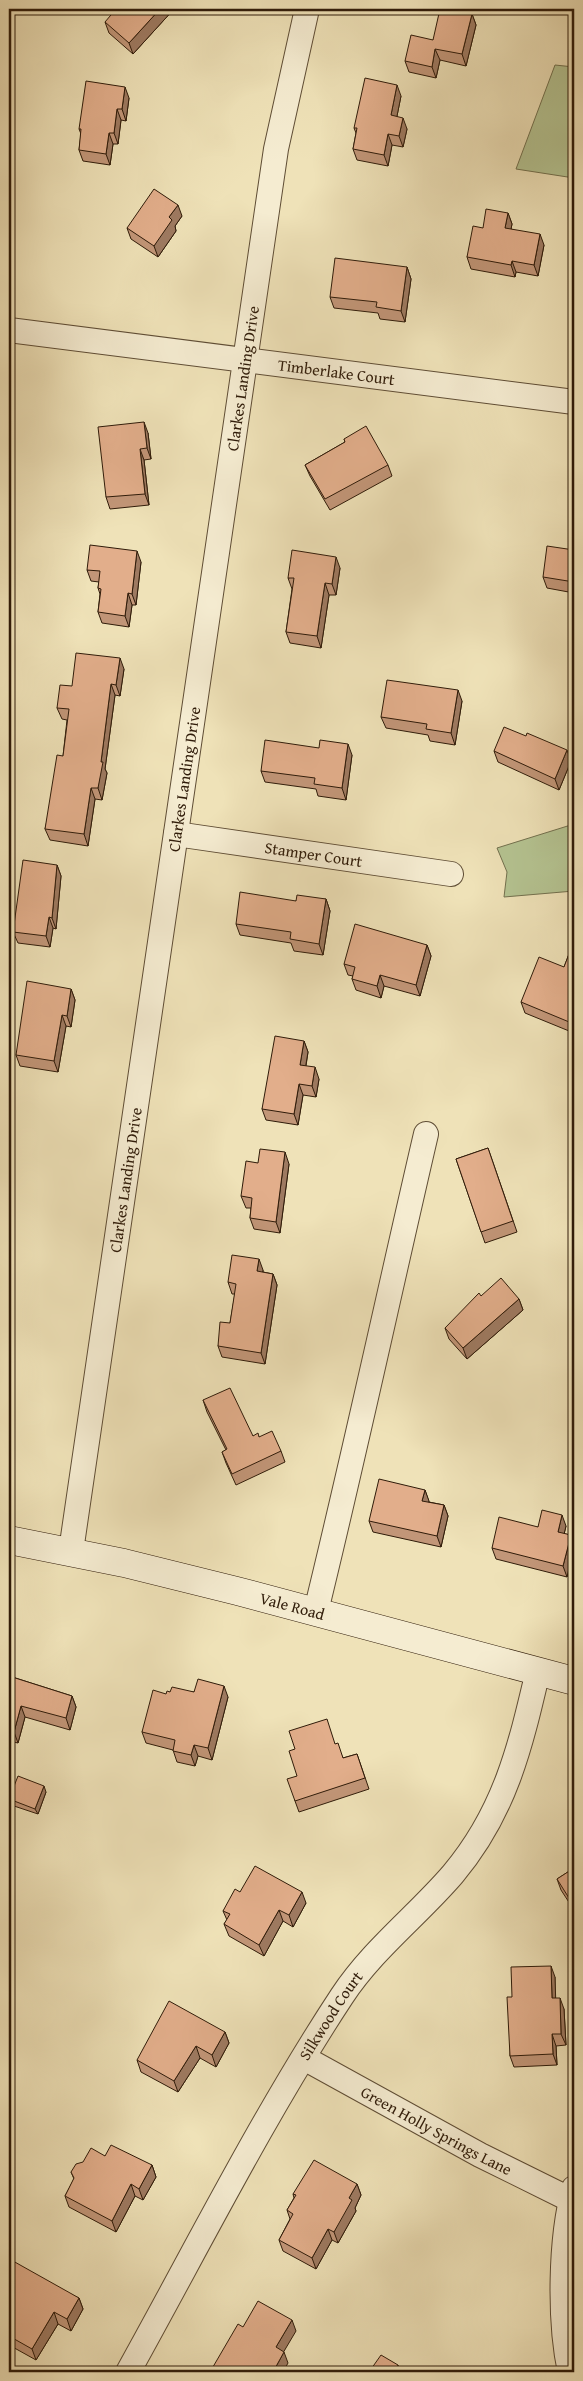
<svg xmlns="http://www.w3.org/2000/svg" width="583" height="2381" font-family="'Gentium Book Plus',serif">
<rect width="100%" height="100%" fill="#efe2b8"/>
<filter id="stains"><feTurbulence type="fractalNoise" baseFrequency=".004" numOctaves="4"/><feColorMatrix values="0 0 0 0 .2 0 0 0 0 .09 0 0 0 0 .02 0 0 0 .5 -.17"/></filter>
<radialGradient id="worn" r=".72"><stop offset=".6" stop-color="#630" stop-opacity="0"/><stop offset="1" stop-color="#630" stop-opacity=".3"/></radialGradient>
<g fill="#b5c492" stroke="#72704e">
<path d="M555,65L574,67V178L516,169Z"/>
<path d="M574,824V891L504,897L507,872L497,848Z"/>
</g>
<g fill="none" stroke-linecap="round" stroke-linejoin="round">
<defs>
<g id="street">
<path id="s1" d="M9,330L574,402"/>
<path id="s2" d="M176,834L451,874"/>
<path id="s3" d="M71,1551L276,149L307,9"/>
<path d="M316,1611C355,1452 389,1293 426,1134"/>
<path id="s4" d="M304,2058L480,2155L571,2200"/>
<path id="s5" d="M128,2372C198,2246 263,2116 342,1996C373,1949 417,1916 453,1874C505,1812 520,1748 538,1671"/>
<path d="M570,2372C559,2321 560,2239 574,2188"/>
</g>
<g id="secondary">
<path id="s6" d="M9,1540L124,1563L237,1591L574,1681"/>
</g>
</defs>
<use href="#street" stroke="#5f4d35" stroke-width="26"/>
<use href="#secondary" stroke="#2f1b09" stroke-width="29"/>
<use href="#street" stroke="#f5ecd1" stroke-width="24"/>
<use href="#secondary" stroke="#f5ecd1" stroke-width="28"/>
</g>
<g fill="#c29678" stroke="#2f1b09">
<path d="M174,9L133,54L109,33L105,22Z"/>
<path d="M472,14L476,25L466,66L440,60L436,78L409,72L405,61L433,40Z"/>
<path d="M401,96L397,116L407,129L403,147L392,145L388,166L357,160L353,149L356,133L354,128Z"/>
<path d="M129,98L126,121L121,120L118,144H113L110,165L83,161L79,150L81,134L79,129Z"/>
<path d="M508,213L512,224L511,229L544,245L538,276L516,272L515,277L471,269L467,257L483,228Z"/>
<path d="M182,216L175,226L176,231L158,257L131,239L127,228Z"/>
<path d="M407,267L411,279L405,322L380,319L378,313L334,308L330,297Z"/>
<path d="M148,433L151,459L144,460L149,505L110,509L106,497Z"/>
<path d="M344,439L388,465L392,476L330,510L310,476L305,465L345,442Z"/>
<path d="M574,550V593L547,588L543,577Z"/>
<path d="M141,562L136,605H132L129,627L102,623L98,612L100,594L98,588L99,582L91,581L87,570Z"/>
<path d="M340,568L336,595H329L321,648L290,643L286,632L292,589L288,578Z"/>
<path d="M124,669L120,696L115,695L105,769L107,773L102,800L95,799L88,846L50,840L45,829L63,756L67,720L62,719L57,708L72,686Z"/>
<path d="M462,701L455,745L430,741L428,735L386,728L381,717Z"/>
<path d="M494,751L571,761L559,790L498,762Z"/>
<path d="M352,755L346,800L318,796L316,789L265,782L261,771Z"/>
<path d="M57,865L61,876L56,929L53,928L50,947L18,943L13,932Z"/>
<path d="M326,899L330,911L323,955L294,951L291,943L240,935L236,924L296,901Z"/>
<path d="M574,941V1033L525,1013L521,1002L564,967Z"/>
<path d="M427,945L431,956L420,996L384,986L381,998L356,990L352,979L353,976L348,975L344,964Z"/>
<path d="M71,989L75,1000L71,1027L66,1026L58,1072L20,1066L16,1055Z"/>
<path d="M304,1041L308,1052L306,1066L319,1079L316,1097L303,1095L298,1125L266,1120L262,1109Z"/>
<path d="M488,1148L517,1232L485,1243L456,1159Z"/>
<path d="M289,1164L280,1233L254,1229L250,1218L251,1208H246L241,1196Z"/>
<path d="M263,1270V1272L273,1274L277,1285L265,1364L222,1357L218,1346L230,1323L235,1294H232L228,1282Z"/>
<path d="M481,1296L519,1299L523,1310L467,1359L449,1339L445,1328Z"/>
<path d="M203,1400L253,1436L259,1437L281,1451L285,1462L236,1485L226,1463L222,1452L226,1450L207,1412Z"/>
<path d="M425,1490L429,1502L444,1505L448,1516L441,1547L373,1532L369,1521Z"/>
<path d="M566,1526L564,1534L571,1535L574,1545V1548L567,1577L496,1559L492,1548L538,1527Z"/>
<path d="M9,1676L72,1696L76,1707L70,1730L25,1717L18,1743L9,1741Z"/>
<path d="M170,1692H194L228,1697L212,1760L198,1756L195,1766L177,1762L173,1750L146,1743L142,1732L166,1694Z"/>
<path d="M336,1744L343,1758L357,1754L369,1789L299,1812L295,1801L297,1776Z"/>
<path d="M46,1792L38,1814L11,1805L9,1799Z"/>
<path d="M574,1868V1910L561,1890L557,1879Z"/>
<path d="M240,1892L306,1903L293,1927L283,1921L264,1956L229,1936L224,1924L227,1920L223,1911Z"/>
<path d="M555,1977V1998L564,2009L566,2045L556,2046L557,2065L514,2067L510,2056L512,1997Z"/>
<path d="M225,2032L229,2043L216,2067L200,2058L178,2092L141,2072L137,2060Z"/>
<path d="M105,2156L152,2165L156,2177L143,2200L135,2196L116,2232L69,2207L65,2196L74,2179L71,2172Z"/>
<path d="M357,2184L361,2195L355,2208L356,2211L338,2243L332,2240L316,2269L283,2251L279,2240L290,2219L287,2210L294,2198L293,2194Z"/>
<path d="M9,2268L79,2298L83,2309L71,2331L58,2324L36,2360L9,2345Z"/>
</g>
<g fill="#9e7a61" stroke="#2f1b09">
<path d="M160,9H174L133,54L129,43Z"/>
<path d="M472,14L476,25L466,66L462,54Z"/>
<path d="M435,49L440,60L436,78L432,67Z"/>
<path d="M397,85L401,96L395,126L391,115Z"/>
<path d="M125,87L129,98L126,121L122,109Z"/>
<path d="M117,109L121,120L118,144L114,133Z"/>
<path d="M403,118L407,129L403,147L399,136Z"/>
<path d="M109,133L113,144L110,165L106,154Z"/>
<path d="M388,134L392,145L388,166L384,155Z"/>
<path d="M178,205L182,216L175,226L176,231L158,257L154,246L169,217Z"/>
<path d="M508,213L512,224L509,239L505,228Z"/>
<path d="M540,234L544,245L538,276L534,265Z"/>
<path d="M512,261L516,272L515,277L511,265Z"/>
<path d="M407,267L411,279L405,322L401,311Z"/>
<path d="M144,422L148,433L151,459L147,448Z"/>
<path d="M140,449L144,460L149,505L145,494Z"/>
<path d="M137,551L141,562L136,605L132,594Z"/>
<path d="M336,557L340,568L336,595L332,584Z"/>
<path d="M325,583L329,595L321,648L317,636Z"/>
<path d="M128,593L132,605L129,627L125,616Z"/>
<path d="M120,658L124,669L120,696L116,685Z"/>
<path d="M111,684L115,695L105,769L107,773L102,800L98,788L101,762Z"/>
<path d="M458,690L462,701L455,745L451,733Z"/>
<path d="M348,744L352,755L346,800L342,788Z"/>
<path d="M567,750L571,761L559,790L555,779Z"/>
<path d="M91,788L95,799L88,846L84,834Z"/>
<path d="M57,865L61,876L56,929L52,918Z"/>
<path d="M326,899L330,911L323,955L319,944Z"/>
<path d="M49,917L53,928L50,947L46,936Z"/>
<path d="M427,945L431,956L420,996L416,985Z"/>
<path d="M380,975L384,986L381,998L377,986Z"/>
<path d="M71,989L75,1000L71,1027L67,1016Z"/>
<path d="M62,1015L66,1026L58,1072L54,1061Z"/>
<path d="M304,1041L308,1052L304,1076L300,1065Z"/>
<path d="M315,1067L319,1079L316,1097L312,1086Z"/>
<path d="M299,1084L303,1095L298,1125L294,1114Z"/>
<path d="M285,1152L289,1164L280,1233L276,1222Z"/>
<path d="M259,1259L263,1270L261,1283L257,1271Z"/>
<path d="M273,1274L277,1285L265,1364L261,1353Z"/>
<path d="M519,1299L523,1310L467,1359L463,1348Z"/>
<path d="M425,1490L429,1501L426,1512L422,1501Z"/>
<path d="M444,1505L448,1516L441,1547L437,1536Z"/>
<path d="M562,1515L566,1526L562,1543L558,1532Z"/>
<path d="M571,1535L574,1545V1548L567,1577L563,1566Z"/>
<path d="M224,1686L228,1697L212,1760L208,1748Z"/>
<path d="M72,1696L76,1707L70,1730L66,1718Z"/>
<path d="M21,1706L25,1717L18,1743L14,1732Z"/>
<path d="M194,1745L198,1756L195,1766L191,1755Z"/>
<path d="M44,1786L46,1792L38,1814L35,1809Z"/>
<path d="M302,1892L306,1903L293,1927L289,1915Z"/>
<path d="M279,1910L283,1921L264,1956L259,1945Z"/>
<path d="M551,1966L555,1977L556,2009L552,1998Z"/>
<path d="M560,1998L564,2009L566,2045L561,2034Z"/>
<path d="M225,2032L229,2043L216,2067L212,2055Z"/>
<path d="M552,2034L556,2046L557,2065L553,2054Z"/>
<path d="M196,2046L200,2058L178,2092L174,2081Z"/>
<path d="M152,2165L156,2177L143,2200L139,2189Z"/>
<path d="M131,2184L135,2196L116,2232L112,2221Z"/>
<path d="M357,2184L361,2195L355,2208L356,2211L338,2243L334,2232L349,2198Z"/>
<path d="M328,2229L332,2240L316,2269L312,2258Z"/>
<path d="M79,2298L83,2309L71,2331L67,2319Z"/>
<path d="M54,2312L58,2324L36,2360L32,2349Z"/>
<path d="M292,2320L296,2331L280,2358L276,2347Z"/>
<path d="M284,2352L288,2363L283,2372H273Z"/>
<path d="M398,2365L401,2372H394Z"/>
</g>
<g fill="#e2ae8b" stroke="#2f1b09">
<path d="M116,9H160L129,43L105,22Z"/>
<path d="M440,9H449L472,14L462,54L435,49L432,67L405,61L411,35L433,40Z"/>
<path d="M365,78L397,85L391,115L403,118L399,136L388,134L384,155L353,149L357,128H354Z"/>
<path d="M86,81L125,87L122,109H117L114,133H109L106,154L79,150L81,129H79Z"/>
<path d="M154,189L178,205L169,217L172,220L154,246L127,228Z"/>
<path d="M486,209L508,213L505,228L540,234L534,265L512,261L511,265L467,257L473,226L483,228Z"/>
<path d="M335,258L407,267L401,311L376,307L377,302L330,297Z"/>
<path d="M144,422L147,448L140,449L145,494L106,497L98,427Z"/>
<path d="M366,426L388,465L325,499L305,465L345,442L344,439Z"/>
<path d="M90,545L137,551L132,594L128,593L125,616L98,612L101,589L98,588L100,571L87,570Z"/>
<path d="M547,546L574,550V582L543,577Z"/>
<path d="M292,550L336,557L332,584L325,583L317,636L286,632L294,578H288Z"/>
<path d="M76,653L120,658L116,685L111,684L101,762H103L98,788H91L84,834L45,829L57,755L63,756L69,709L57,708L60,685L72,686Z"/>
<path d="M387,680L458,690L451,733L426,729L427,724L381,717Z"/>
<path d="M504,727L526,736L527,733L567,750L555,779L494,751Z"/>
<path d="M265,740L319,748L320,740L348,744L342,788L314,784L315,778L261,771Z"/>
<path d="M23,860L57,865L52,918L49,917L46,936L13,932Z"/>
<path d="M240,892L296,901L297,895L326,899L319,944L290,939L291,932L236,924Z"/>
<path d="M355,924L427,945L416,985L380,975L377,986L352,979L355,967L344,964Z"/>
<path d="M574,941V1024L521,1002L539,957L564,967Z"/>
<path d="M27,981L71,989L67,1016L62,1015L54,1061L16,1055Z"/>
<path d="M275,1036L304,1041L300,1065L315,1067L312,1086L299,1084L294,1114L262,1109Z"/>
<path d="M488,1148L513,1221L481,1232L456,1159Z"/>
<path d="M260,1149L285,1152L276,1222L250,1218L252,1198L241,1196L246,1161L258,1163Z"/>
<path d="M232,1255L259,1259L257,1271L273,1274L261,1353L218,1346L220,1322L230,1323L236,1284L228,1282Z"/>
<path d="M501,1278L519,1299L463,1348L445,1328L479,1293L481,1296Z"/>
<path d="M230,1388L253,1436L258,1433L259,1437L272,1431L281,1451L232,1474L222,1452L227,1449L203,1400Z"/>
<path d="M379,1479L425,1490L422,1501L444,1505L437,1536L369,1521Z"/>
<path d="M542,1510L562,1515L558,1532L571,1535L563,1566L492,1548L499,1517L538,1527Z"/>
<path d="M9,1676L72,1696L66,1718L21,1706L14,1732L9,1731Z"/>
<path d="M198,1679L224,1686L208,1748L194,1745L191,1755L173,1751L175,1740L142,1732L153,1690L166,1694L167,1691L170,1692L172,1687L194,1692Z"/>
<path d="M327,1719L335,1744L338,1743L343,1758L357,1754L365,1778L295,1801L287,1779L297,1776L289,1751L295,1749L289,1731Z"/>
<path d="M18,1776L44,1786L35,1809L9,1799Z"/>
<path d="M255,1866L302,1892L289,1915L279,1910L259,1945L224,1924L230,1914L223,1911L235,1889L240,1892Z"/>
<path d="M574,1868V1906L557,1879Z"/>
<path d="M551,1966L552,1998H560L561,2034H552L553,2054L510,2056L507,1997H512L511,1967Z"/>
<path d="M169,2001L225,2032L212,2055L196,2046L174,2081L137,2060Z"/>
<path d="M111,2145L152,2165L139,2189L131,2184L112,2221L65,2196L74,2178L71,2172L76,2164L83,2162L91,2148L105,2156Z"/>
<path d="M314,2160L357,2184L349,2198L352,2200L334,2232L328,2229L312,2258L279,2240L293,2214L287,2210L296,2195L293,2194Z"/>
<path d="M13,2261L79,2298L67,2319L54,2312L32,2349L9,2336V2295L13,2288L9,2286V2268Z"/>
<path d="M258,2301L292,2320L276,2347L284,2352L273,2372H210L238,2324L243,2327Z"/>
<path d="M381,2355L398,2365L394,2372H369Z"/>
</g>
<g text-anchor="middle" stroke-width="4.5" stroke-linejoin="round" paint-order="stroke">
<g font-size="16" fill="#2f1b09" stroke="#f5ecd1">
<text dy="6" stroke="none"><textPath href="#s1" startOffset="330">Timberlake Court</textPath></text>
<text dy="6" stroke="none"><textPath href="#s3" startOffset="1185">Clarkes Landing Drive</textPath></text>
<text dy="6" stroke="none"><textPath href="#s3" startOffset="780">Clarkes Landing Drive</textPath></text>
<text dy="6" stroke="none"><textPath href="#s2" startOffset="139">Stamper Court</textPath></text>
<text dy="6" stroke="none"><textPath href="#s3" startOffset="375">Clarkes Landing Drive</textPath></text>
<text dy="6" stroke="none"><textPath href="#s6" startOffset="291">Vale Road</textPath></text>
<text dy="6" stroke="none"><textPath href="#s5" startOffset="410">Silkwood Court</textPath></text>
<text dy="6" stroke="none"><textPath href="#s4" startOffset="151">Green Holly Springs Lane</textPath></text>
</g>
</g>
<rect width="583" height="2381" fill="none" stroke="#efe2b8" stroke-width="30"/>
<rect x="10" y="10" width="563" height="2361" fill="none" stroke="#2f1b09" stroke-width="2.5"/>
<rect x="15" y="15" width="553" height="2351" fill="none" stroke="#2f1b09"/>
<rect width="100%" height="100%" filter="url(#stains)"/>
<rect width="100%" height="100%" fill="url(#worn)"/>
</svg>
